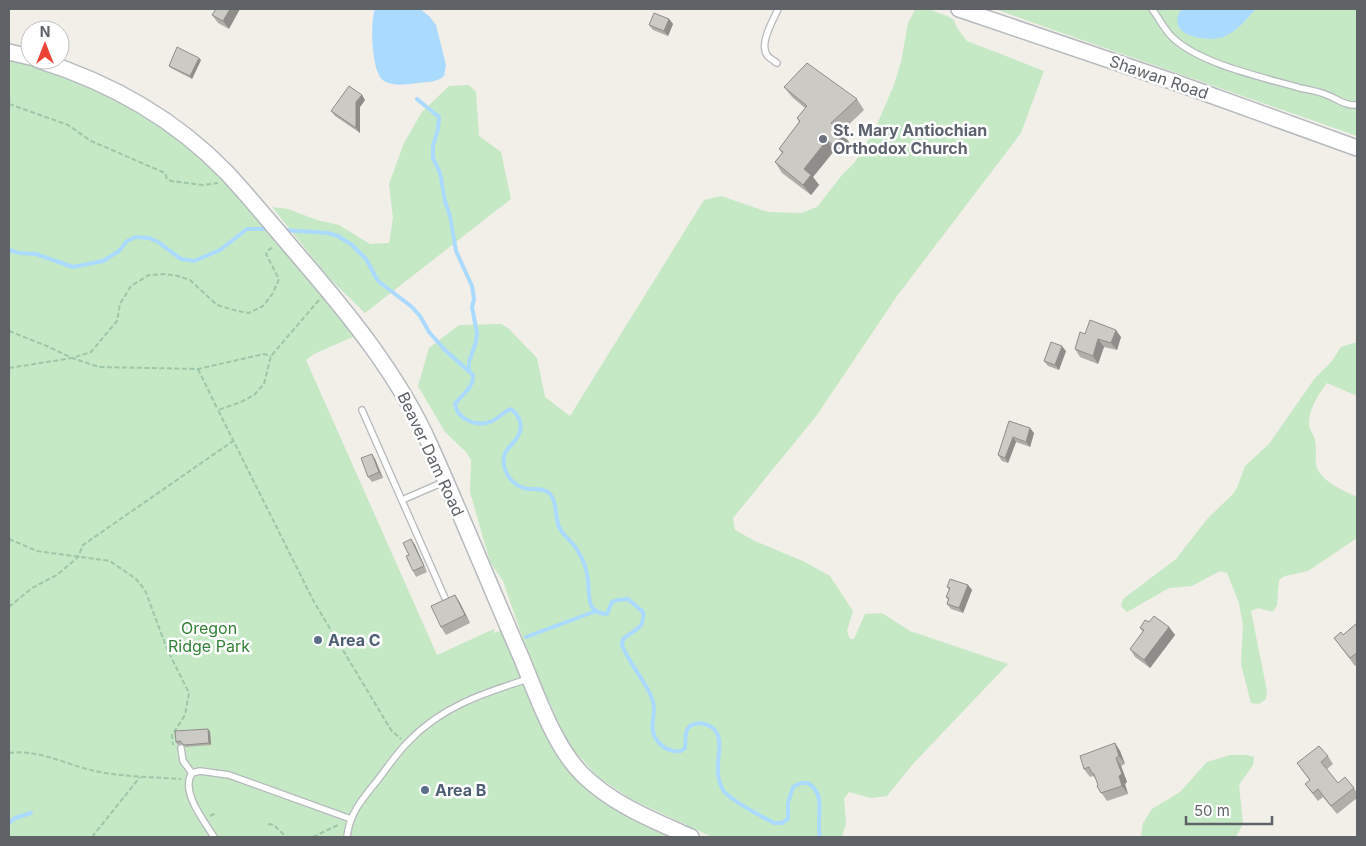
<svg xmlns="http://www.w3.org/2000/svg" width="1366" height="846" font-family="Inter,sans-serif">
<rect width="100%" height="100%" fill="#f1efe8"/>
<g fill="#c5e8c5">
<path d="M995,9H1357V136L1065,34Z"/>
<path d="M915,10H931L947,16L954,20L957,28L967,41L1044,71L1021,133L897,296L817,415L733,518L735,530L755,541L805,562L830,576L853,611L847,631L850,639H854L865,614L882,613L910,631L1008,664L912,765L887,796L871,798L849,792L844,799L846,823L842,837H712L631,799L598,777L569,745L531,662L503,581L490,562L470,492L471,460L467,453L445,432L418,386L429,348L459,325L501,324L508,328L537,358L545,397L570,416L704,200L721,196L768,212L801,213L817,207L842,175L854,163L875,129L894,85L901,62L908,23Z"/>
<path d="M9,57L88,83L144,113L197,153L240,196L277,242L323,294L355,336L314,354L306,360L437,655L494,629V633L503,630L578,780C606,807 639,822 674,837H9Z"/>
<path d="M469,85L476,92L479,136L501,152L511,199L365,313L328,277L272,207L288,209L317,220L339,225L370,244L389,243L393,218L389,184L404,143L422,112L449,86Z"/>
<path d="M1357,342V396L1327,383C1318,395 1308,410 1309,426C1310,431 1314,435 1315,440C1317,448 1315,456 1316,464C1318,480 1344,491 1357,497V538L1308,571L1285,576L1279,580L1277,605L1273,612L1258,608L1251,611L1267,691L1266,699L1259,704L1251,703L1241,664L1243,625L1239,603L1227,573L1220,571L1192,586L1169,588L1127,612L1121,606L1123,599L1176,559L1208,518L1232,495L1237,488L1245,466L1269,444L1315,378L1332,361L1341,347Z"/>
<path d="M1230,755H1246L1254,757L1253,765L1239,785L1243,824L1236,837H1141L1143,823L1152,809L1180,792L1207,762Z"/>
</g>
<g fill="#aadaff">
<path d="M375,9H420L429,16L436,25L446,65L444,76C438,82 427,82 418,83C407,84 394,87 384,81C371,73 370,22 375,9Z"/>
<path d="M1182,9H1256C1245,20 1238,31 1223,37C1205,43 1163,34 1182,9Z"/>
</g>
<g fill="none" stroke-linecap="round" stroke-linejoin="round">
<g stroke="#aadaff" stroke-width="4">
<path d="M417,99L439,117L438,129L433,146V158L440,173L445,201L450,216L456,251L472,286L474,299L472,307L477,333L476,342L469,362V370"/>
<path d="M283,230L328,233L338,236L352,245L366,259L378,281L412,307L420,316L429,332L446,351L473,375C474,388 462,394 455,404C457,419 476,427 490,422C498,419 503,412 511,409C519,415 524,425 518,436C513,446 501,450 504,465C506,477 516,488 529,489C535,489 542,488 548,492C557,499 555,514 558,524C560,534 571,540 576,548C582,557 587,569 588,580C590,595 585,613 607,614L612,602L618,600L628,599L643,612C645,630 634,629 623,639L622,645C629,663 643,678 651,696C660,714 644,728 660,744C666,750 673,752 681,751L685,748C686,740 684,731 690,726C702,719 718,727 719,740C721,758 713,772 723,790C729,800 763,817 774,823H782L788,819V803L793,787L801,783H808C828,796 815,818 820,837"/>
<path d="M9,250L19,253L36,254L73,267L103,261L119,251L127,241L136,237L149,238L158,242L181,259L194,261L220,250L247,229H269"/>
<path d="M526,637L596,611"/>
<path d="M9,823L15,818L31,813"/>
</g>
<defs>
<g id="lane">
<path d="M1152,9C1159,18 1164,29 1172,37C1200,64 1262,77 1300,88C1309,90 1318,91 1327,95C1338,99 1345,106 1357,105"/>
<path d="M777,63C774,61 769,58 767,55C759,43 773,21 778,9"/>
<path d="M362,410L445,598"/>
<path d="M402,500L446,481"/>
<path d="M181,748L183,761L192,773"/>
<path d="M214,837C204,820 180,792 192,773L200,771L229,775L351,819"/>
<path d="M347,837C349,814 363,798 377,781C387,768 396,754 408,742C441,707 483,693 528,679"/>
</g>
<g id="secondary">
<path d="M959,9L1177,83L1357,148"/>
<path d="M9,52L30,57"/>
<path d="M38,60C109,82 175,119 227,173C253,201 278,232 303,261C351,317 398,375 429,443C461,514 490,586 521,657C536,693 554,746 582,774C612,804 652,820 691,837"/>
</g>
</defs>
<use href="#lane" stroke="#b5b8bc" stroke-width="8"/>
<use href="#secondary" stroke="#b6babf" stroke-width="18"/>
<g stroke="#9cc7a9" stroke-width="2" stroke-dasharray="5 2.5" stroke-linecap="butt">
<path d="M9,104L68,125L91,141L165,173L167,179L171,181L203,185L218,183"/>
<path d="M319,300L271,356L264,384L254,395L241,402L218,410L314,602L391,730L401,739"/>
<path d="M9,331L49,347L72,358L99,367L198,369L264,354L271,356"/>
<path d="M9,368L72,358L91,352L117,321L120,304L131,286L149,275L165,274L178,276L190,280L217,305L237,311L249,313L263,306L273,293L279,279L266,254L267,251L274,247"/>
<path d="M198,369L218,410"/>
<path d="M9,539L37,551L110,561L136,579L145,590L167,649L189,693L185,715L172,735L173,745"/>
<path d="M9,607L32,588L57,575L78,557L83,545L233,441"/>
<path d="M9,753C39,749 67,765 95,771C123,777 153,777 181,779"/>
<path d="M210,816L216,813"/>
<path d="M268,824L274,825L286,837"/>
<path d="M92,837L140,777"/>
<path d="M313,837L340,824"/>
</g>
<use href="#lane" stroke="#fff" stroke-width="5.5"/>
<use href="#secondary" stroke="#fff" stroke-width="15"/>
</g>
<g fill="#afaea9">
<path d="M216,9L229,29L218,23L212,15Z"/>
<path d="M669,19L673,24L668,36L653,30L649,25Z"/>
<path d="M201,60L192,79L171,68L169,66Z"/>
<path d="M784,87L857,99L864,110L841,132L851,145L841,156L834,151L813,177L819,185L811,195L782,173L775,162L782,153L779,149L799,122L797,118L805,108L792,97Z"/>
<path d="M362,95L365,100L360,107V133L335,116L331,111Z"/>
<path d="M1085,334L1121,337L1117,350L1104,347L1098,364L1080,357L1075,349Z"/>
<path d="M1066,351L1059,370L1048,366L1044,361Z"/>
<path d="M1009,421L1034,433L1030,447L1016,442L1008,463L1002,461L998,455Z"/>
<path d="M372,454L375,459L383,478L372,482L368,477Z"/>
<path d="M411,539L415,545L427,572L416,577L413,571L409,555Z"/>
<path d="M968,585L972,590L963,613L951,609L947,604L948,600L946,597L949,590L947,587Z"/>
<path d="M455,595L460,603L470,623L446,635L441,627Z"/>
<path d="M1149,622L1169,627L1175,635L1150,668L1135,657L1130,649L1143,632L1140,628Z"/>
<path d="M1357,623V665L1355,666L1334,638L1343,635Z"/>
<path d="M208,729L210,732L211,745L186,747L182,744L178,745L176,742Z"/>
<path d="M1115,743L1120,751L1125,764L1121,766L1127,782L1125,784L1128,794L1107,801L1097,786L1098,785L1096,779L1093,776L1090,777L1084,769Z"/>
<path d="M1328,756L1333,764L1327,769L1338,783L1354,788L1357,793V798L1337,814L1323,797L1318,801L1311,792L1305,784L1310,781L1297,763Z"/>
</g>
<g fill="#8f8d8a">
<path d="M230,9H240L229,29L223,21Z"/>
<path d="M669,19L673,24L668,36L664,31Z"/>
<path d="M199,58L201,60L192,79L190,76Z"/>
<path d="M362,95L365,100L360,107V133L356,128V102Z"/>
<path d="M843,134L851,145L841,156L834,146Z"/>
<path d="M827,140L834,151L813,177L819,185L811,195L803,185L804,169Z"/>
<path d="M1116,330L1121,337L1117,350L1111,343Z"/>
<path d="M1098,339L1104,347L1098,364L1093,356Z"/>
<path d="M1062,346L1066,351L1059,370L1055,365Z"/>
<path d="M1030,428L1034,433L1030,447L1026,442Z"/>
<path d="M1013,437L1016,442L1008,463L1005,458Z"/>
<path d="M372,454L375,459L383,478L379,472Z"/>
<path d="M411,539L415,545L427,572L424,566Z"/>
<path d="M968,585L972,590L963,613L959,608Z"/>
<path d="M455,595L460,603L470,623L465,615Z"/>
<path d="M1169,627L1175,635L1150,668L1144,660Z"/>
<path d="M208,729L210,732L211,745L209,743Z"/>
<path d="M1115,743L1120,751L1125,764L1119,756Z"/>
<path d="M1116,758L1121,766L1127,782L1125,784L1128,794L1122,786L1119,776Z"/>
</g>
<g fill="#cccac5" stroke="#8f8d8a">
<path d="M216,9H230L223,21L212,15Z"/>
<path d="M654,13L669,19L664,31L649,25Z"/>
<path d="M177,47L199,58L190,76L169,66Z"/>
<path d="M807,63L857,99L831,123L843,134L834,146L827,140L804,169L811,175L803,185L775,162L783,152L779,149L800,121L797,118L807,106L784,87Z"/>
<path d="M349,86L362,95L356,102V128L331,111Z"/>
<path d="M1090,320L1116,330L1111,343L1098,339L1093,356L1075,349L1080,332L1085,334Z"/>
<path d="M1051,342L1062,346L1055,365L1044,361Z"/>
<path d="M1009,421L1030,428L1026,442L1013,437L1005,458L998,455Z"/>
<path d="M372,454L379,472L368,477L361,458Z"/>
<path d="M411,539L424,566L413,571L406,556L409,555L403,543Z"/>
<path d="M950,579L968,585L959,608L947,604L949,598L946,597L950,588L947,587Z"/>
<path d="M455,595L465,615L441,627L431,606Z"/>
<path d="M1154,616L1169,627L1144,660L1130,649L1144,630L1140,628L1145,620L1149,622Z"/>
<path d="M1357,623V653L1350,658L1334,638L1341,632L1343,635Z"/>
<path d="M208,729L209,743L184,745L180,741L176,742L175,731Z"/>
<path d="M1115,743L1119,756L1116,758L1122,774L1119,776L1122,786L1101,793L1097,786L1098,785L1094,774L1092,773L1089,767L1084,769L1080,756Z"/>
<path d="M1319,746L1328,756L1321,762L1338,783L1345,777L1354,788L1331,806L1318,789L1313,793L1305,784L1310,780L1297,763Z"/>
</g>
<circle fill="#6b7280" stroke="#fff" stroke-width="2" cx="823" cy="139" r="5"/>
<g fill="#5c6f8a" stroke="#fff" stroke-width="2">
<circle cx="318" cy="640" r="5"/>
<circle cx="425" cy="790" r="5"/>
</g>
<g text-anchor="middle" stroke-width="5" stroke-linejoin="round" paint-order="stroke">
<g font-size="16" fill="#5f6368" stroke="#fff">
<text transform="translate(1159 77) rotate(19)" y="6">Shawan Road</text>
<text transform="translate(431 454) rotate(65)" y="6">Beaver Dam Road</text>
</g>
<g font-size="16" font-weight="bold" fill="#5b616d" stroke="#fff" text-anchor="start">
<text x="833" y="136">St. Mary Antiochian<tspan x="833" dy="18">Orthodox Church</tspan></text>
</g>
<g font-size="16" fill="#348238" stroke="#fff">
<text x="209" y="634">Oregon<tspan x="209" dy="18">Ridge Park</tspan></text>
</g>
<g font-size="16" font-weight="bold" fill="#4e5e75" stroke="#fff" text-anchor="start">
<text x="328" y="646">Area C</text>
<text x="435" y="796">Area B</text>
</g>
</g>
<rect width="1366" height="846" fill="none" stroke="#5f6368" stroke-width="20"/>
<g transform="translate(45 45)"><circle r="24" fill="#ffffff" stroke="#bfc1c3"/>
<path d="M0-4L9 19L0 12L-9 19Z" fill="#ea4335"/>
<text y="-8" font-size="14" font-weight="bold" text-anchor="middle" fill="#5f6368">N</text>
</g>
<path d="M1186 816v8h86v-8" fill="none" stroke="#5f6368" stroke-width="2.5"/>
<text x="1194" y="816" font-size="15" fill="#5f6368" stroke="#ffffff" stroke-width="4" paint-order="stroke">50 m</text>
</svg>
